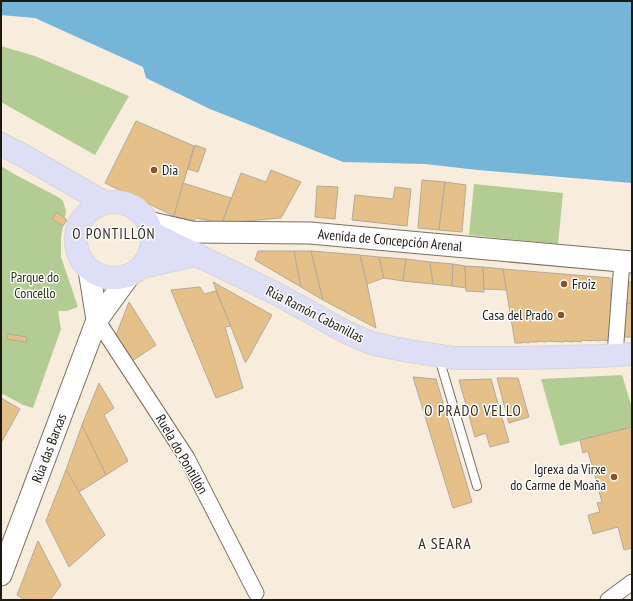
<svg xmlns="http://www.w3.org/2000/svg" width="633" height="601" font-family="'PT Sans Narrow',sans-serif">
<rect width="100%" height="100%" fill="#f8eddd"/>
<g fill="#b3cc93">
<path d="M1,46L35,56L129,96L95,155L1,102Z"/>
<path d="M1,166L14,174L60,198L63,201L66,211L61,237V257L78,307L67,311H58L61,329L33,408L23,405L1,393Z"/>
<path d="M474,184L563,193L558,244L469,235Z"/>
<path d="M622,375L632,408V427L560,446L541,379Z"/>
</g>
<path fill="#74b5d8" d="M1,1H632V183L478,170L425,164L343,162L210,109L146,78L143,67L35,18L1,15Z"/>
<g fill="#e5c189" stroke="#b3a99a">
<path d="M136,121L194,146L174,216L105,183Z"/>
<path d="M195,145L206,149L198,172L188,169Z"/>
<path d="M271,170L301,182L281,218L222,223L241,173L266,182Z"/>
<path d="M422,180L445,182L439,230L418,228Z"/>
<path d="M445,182L466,185L462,232L439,230Z"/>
<path d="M183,183L231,198L222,223L196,218L194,221L174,216Z"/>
<path d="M317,186L338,187L335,219L315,217Z"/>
<path d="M395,187L411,189L407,226L352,220L355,195L393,199Z"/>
<path d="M57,212L67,220L63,226L52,219Z"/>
<path d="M258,251H294L301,287L255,260Z"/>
<path d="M294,251H311L323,300L301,287Z"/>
<path d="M311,251L360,255L367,284L376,328L323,300Z"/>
<path d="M360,255L379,257L384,278L367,284Z"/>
<path d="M379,257L406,259L403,281L384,278Z"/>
<path d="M406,259L430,262L433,284L403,281Z"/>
<path d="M430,262L453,264L452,286L433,284Z"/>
<path d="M453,264L465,266L466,288L452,286Z"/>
<path d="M465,266L483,267L484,292L466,291Z"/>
<path d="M483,267L503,269L507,290L484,289Z"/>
<path d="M503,269L611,278L610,341L601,340L600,341L591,340V341L582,340L581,342L573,341V342L564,341V342L546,341V342L538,341V342H529V343L522,342V343H515Z"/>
<path d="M213,282L272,315L246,362H245Z"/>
<path d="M628,282H632V304L626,303Z"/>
<path d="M200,287L204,294L216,291L231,326L225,327L243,388L216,398L171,290Z"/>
<path d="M129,302L156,345L132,361L116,335Z"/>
<path d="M626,303L632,304V337H623Z"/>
<path d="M8,334L27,337L26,342L7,339Z"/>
<path d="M413,377L436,379L472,502L453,508Z"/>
<path d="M497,378H518L529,417L509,423Z"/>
<path d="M491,379L509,442L490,447L486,433L475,437L459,380Z"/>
<path d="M99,383L114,408L104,415L128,461L106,475L82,425Z"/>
<path d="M1,398L20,409L1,443Z"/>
<path d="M82,425L106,475L79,492L66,470Z"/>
<path d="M632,427V548L624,550L618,527L593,534L588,515L600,512L597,503L602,502L588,451L583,453L580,440Z"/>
<path d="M66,470L105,535L69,567L46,521Z"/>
<path d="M38,541L61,585L50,600H25L17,595Z"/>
</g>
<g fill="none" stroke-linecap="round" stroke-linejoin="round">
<defs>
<path id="lane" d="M439,358L477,486"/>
<g id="street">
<path d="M97,320L187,458L256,593"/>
<path d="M615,355L622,261"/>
<path d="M608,600L632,582"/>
</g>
<g id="secondary">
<path d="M148,222L191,232L310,233L632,262"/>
<path d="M89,270L97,320"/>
<path d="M1,575L97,320L129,276"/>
</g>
<g id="primary">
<path d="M1,144L24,156L105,203"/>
<circle cx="114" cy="240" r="38"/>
<path d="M152,233L277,294L346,332L371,343L403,350L454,358H524L601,356L632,354"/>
<path d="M142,267L196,255"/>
</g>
</defs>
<use href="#lane" stroke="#797062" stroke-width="10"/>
<use href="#street" stroke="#797062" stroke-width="17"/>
<use href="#secondary" stroke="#797062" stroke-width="23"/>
<use href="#primary" stroke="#d6d6d5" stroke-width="24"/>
<use href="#lane" stroke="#fff" stroke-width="8"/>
<use href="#street" stroke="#fff" stroke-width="15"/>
<use href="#secondary" stroke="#fff" stroke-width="21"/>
<use href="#primary" stroke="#dfdef7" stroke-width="22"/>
</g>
<g fill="#944d27" stroke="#fff" stroke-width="1.5">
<circle cx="154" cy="170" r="4"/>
<circle cx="564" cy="284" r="4"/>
<circle cx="561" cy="315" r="4"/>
<circle cx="614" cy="477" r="4"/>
</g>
<g text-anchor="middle" stroke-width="3" stroke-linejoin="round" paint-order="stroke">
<g font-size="14" fill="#1c1913" stroke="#fff" text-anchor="start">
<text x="162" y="175">Dia</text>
<text x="572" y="289">Froiz</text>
<text x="553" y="320" text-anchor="end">Casa del Prado</text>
<text x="606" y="474" text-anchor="end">Igrexa da Virxe<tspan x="606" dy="16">do Carme de Moaña</tspan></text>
</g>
<g font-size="14" fill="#1c1913" stroke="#fff">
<text transform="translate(390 240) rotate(5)" y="5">Avenida de Concepción Arenal</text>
<text transform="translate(315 314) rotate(27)" y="5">Rúa Ramón Cabanillas</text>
<text transform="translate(49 448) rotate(-69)" y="5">Rúa das Barxas</text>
<text transform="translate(182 454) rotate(60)" y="5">Ruela do Pontillón</text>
</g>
<g font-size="14" fill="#28370c" stroke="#fff">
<text x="35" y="282">Parque do<tspan x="35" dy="16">Concello</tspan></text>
</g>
<g font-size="15" letter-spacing="1" fill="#332b1f" stroke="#fff">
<text x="114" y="239">O PONTILLÓN</text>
<text x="473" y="416">O PRADO VELLO</text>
</g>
<g font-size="16" letter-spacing="1" fill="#332b1f" stroke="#fff">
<text x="445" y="549">A SEARA</text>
</g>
</g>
<rect width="633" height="601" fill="none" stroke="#1c1913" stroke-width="4"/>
</svg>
